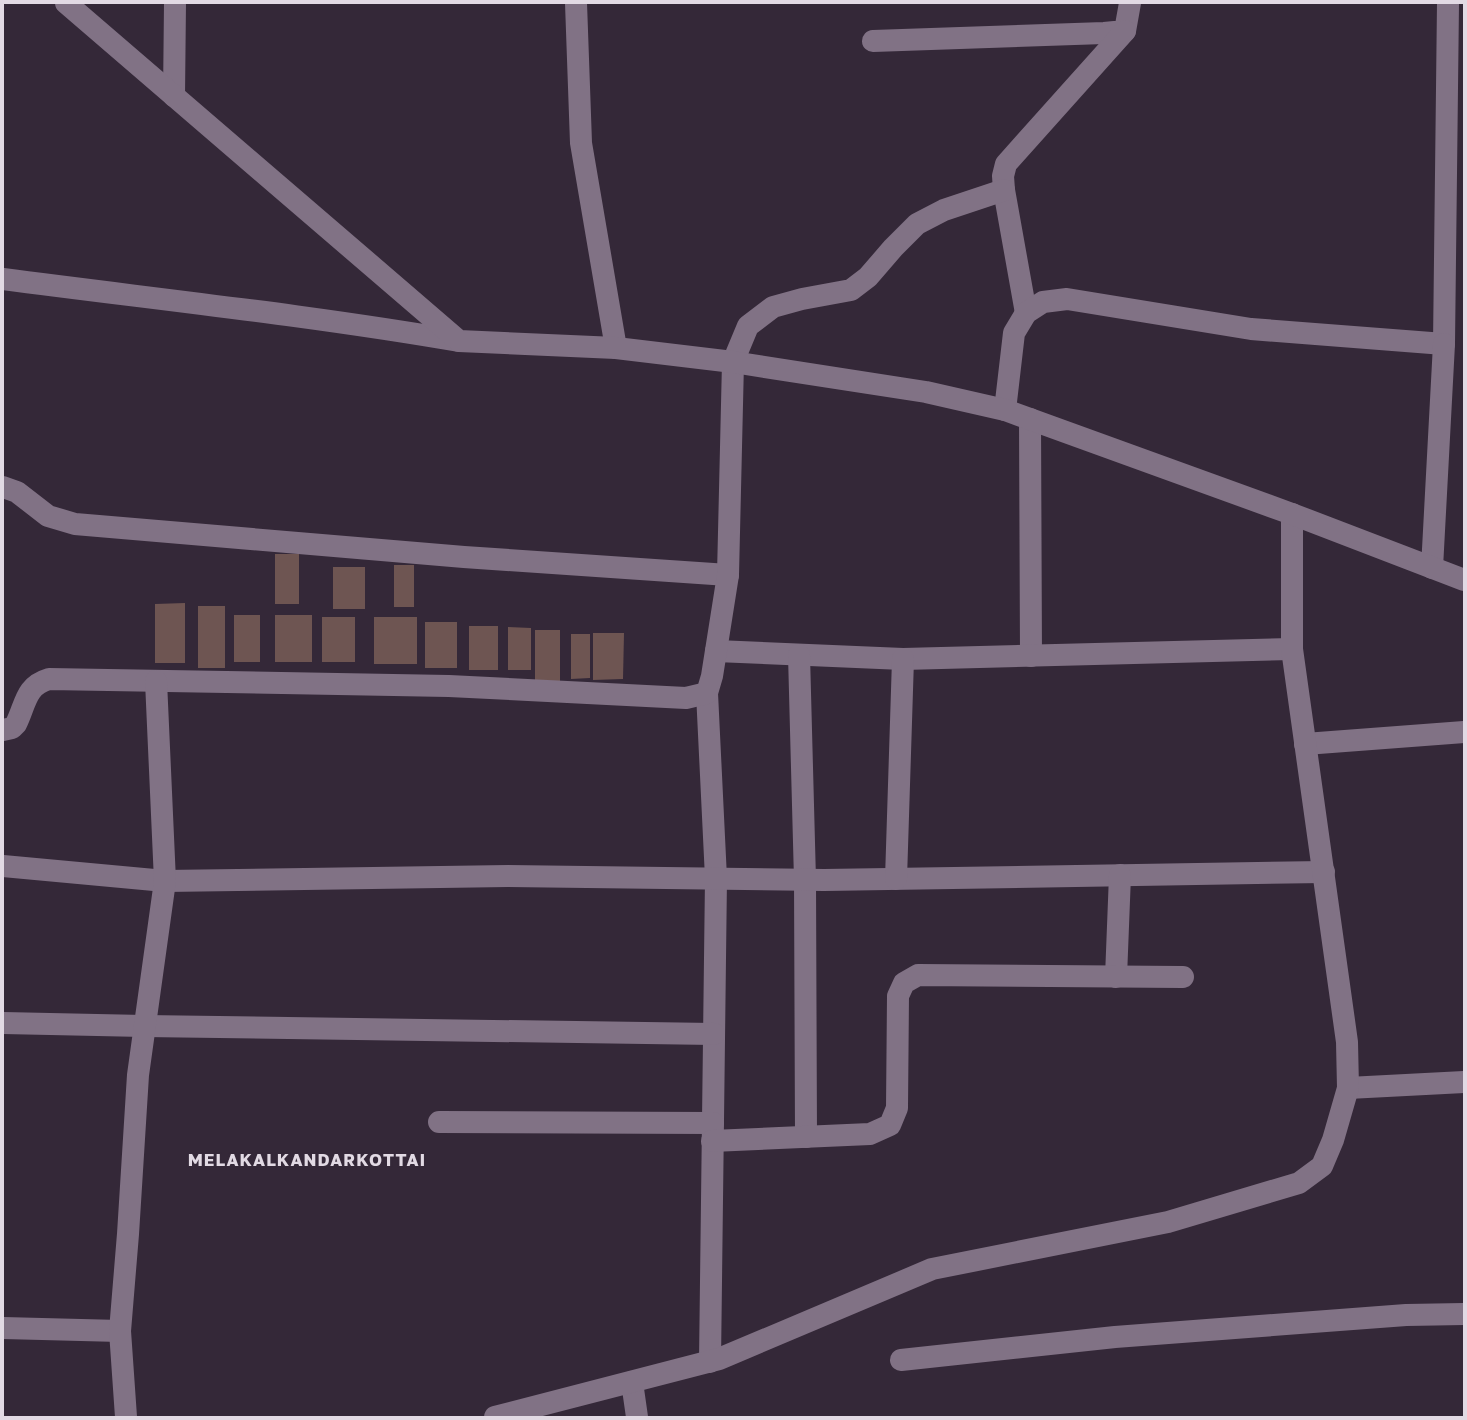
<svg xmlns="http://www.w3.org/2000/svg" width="1467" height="1420" font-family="'Golos Text',sans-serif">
<rect width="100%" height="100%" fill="#342838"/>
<g fill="#6e5552">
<rect x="275" y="554" width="24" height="50"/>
<rect x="394" y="565" width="20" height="42"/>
<rect x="333" y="567" width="32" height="42"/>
<path d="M185,603V663H155V604Z"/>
<rect x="198" y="606" width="27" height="62"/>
<rect x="234" y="615" width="26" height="47"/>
<rect x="275" y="615" width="37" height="47"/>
<rect x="322" y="617" width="33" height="45"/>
<rect x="374" y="617" width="43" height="47"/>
<rect x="425" y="622" width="32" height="46"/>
<rect x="469" y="626" width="29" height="44"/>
<path d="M508,627L531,628V670H508Z"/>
<rect x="535" y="630" width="25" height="51"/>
<path d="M593,633H624L623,679L593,680Z"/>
<path d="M571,634H590V678L571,679Z"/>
</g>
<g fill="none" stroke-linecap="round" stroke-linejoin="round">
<g stroke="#817285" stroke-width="22">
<path d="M576,3L581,143L616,348"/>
<path d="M873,41L1104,33L1125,31L1130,3"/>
<path d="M174,96L175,3"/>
<path d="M3,279C155,299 308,315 459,341"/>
<path d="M1026,313L1004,190L1003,176L1006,164L1125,31"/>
<path d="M1005,410L1014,333L1026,313L1043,302L1067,299L1251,329L1444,344L1448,3"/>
<path d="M1030,419L1031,656"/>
<path d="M3,487L17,492L48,516L75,524L464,557L728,575"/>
<path d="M1432,568L1444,344"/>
<path d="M716,651L903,659L1292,649"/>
<path d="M799,655L805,880L806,1137"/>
<path d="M707,693L716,878L710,1362"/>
<path d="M3,730L12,728L16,724C26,704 25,686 49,679L449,686L686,698L707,693L712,676L728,575L733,362L748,326L773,307L802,299L851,290L868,277L893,248L917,224L944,210L1004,190"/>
<path d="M1305,744L1464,732"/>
<path d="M3,866L165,881L508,876L824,880L1324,872"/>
<path d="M896,879L903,659"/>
<path d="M1116,977L1120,875"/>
<path d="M3,1023L144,1026L714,1034"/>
<path d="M1348,1088L1464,1082"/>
<path d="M439,1122L713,1123"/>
<path d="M712,1141L870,1134L890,1125L897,1108L898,996L904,983L918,975L1183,977"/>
<path d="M3,1328L120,1331"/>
<path d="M901,1360L1115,1337L1406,1315L1464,1314"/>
<path d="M632,1382L637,1417"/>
<path d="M126,1417L120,1331L128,1234L138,1075L165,881L156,681"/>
<path d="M495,1417L719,1359L932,1269L1168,1222L1299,1183L1322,1166L1333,1140L1348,1088L1347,1042L1292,649V514"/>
</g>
<path stroke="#817285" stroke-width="22" d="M66,3L459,341L616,348L733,362L926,392L1005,410L1292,514L1464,580"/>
</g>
<g text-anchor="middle" stroke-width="4" stroke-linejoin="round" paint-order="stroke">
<g font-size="17" font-weight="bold" letter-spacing="1" fill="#e2dae4" stroke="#342838">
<text x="307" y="1166">MELAKALKANDARKOTTAI</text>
</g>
</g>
<rect width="1467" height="1420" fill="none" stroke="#e2dae4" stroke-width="8"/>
</svg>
